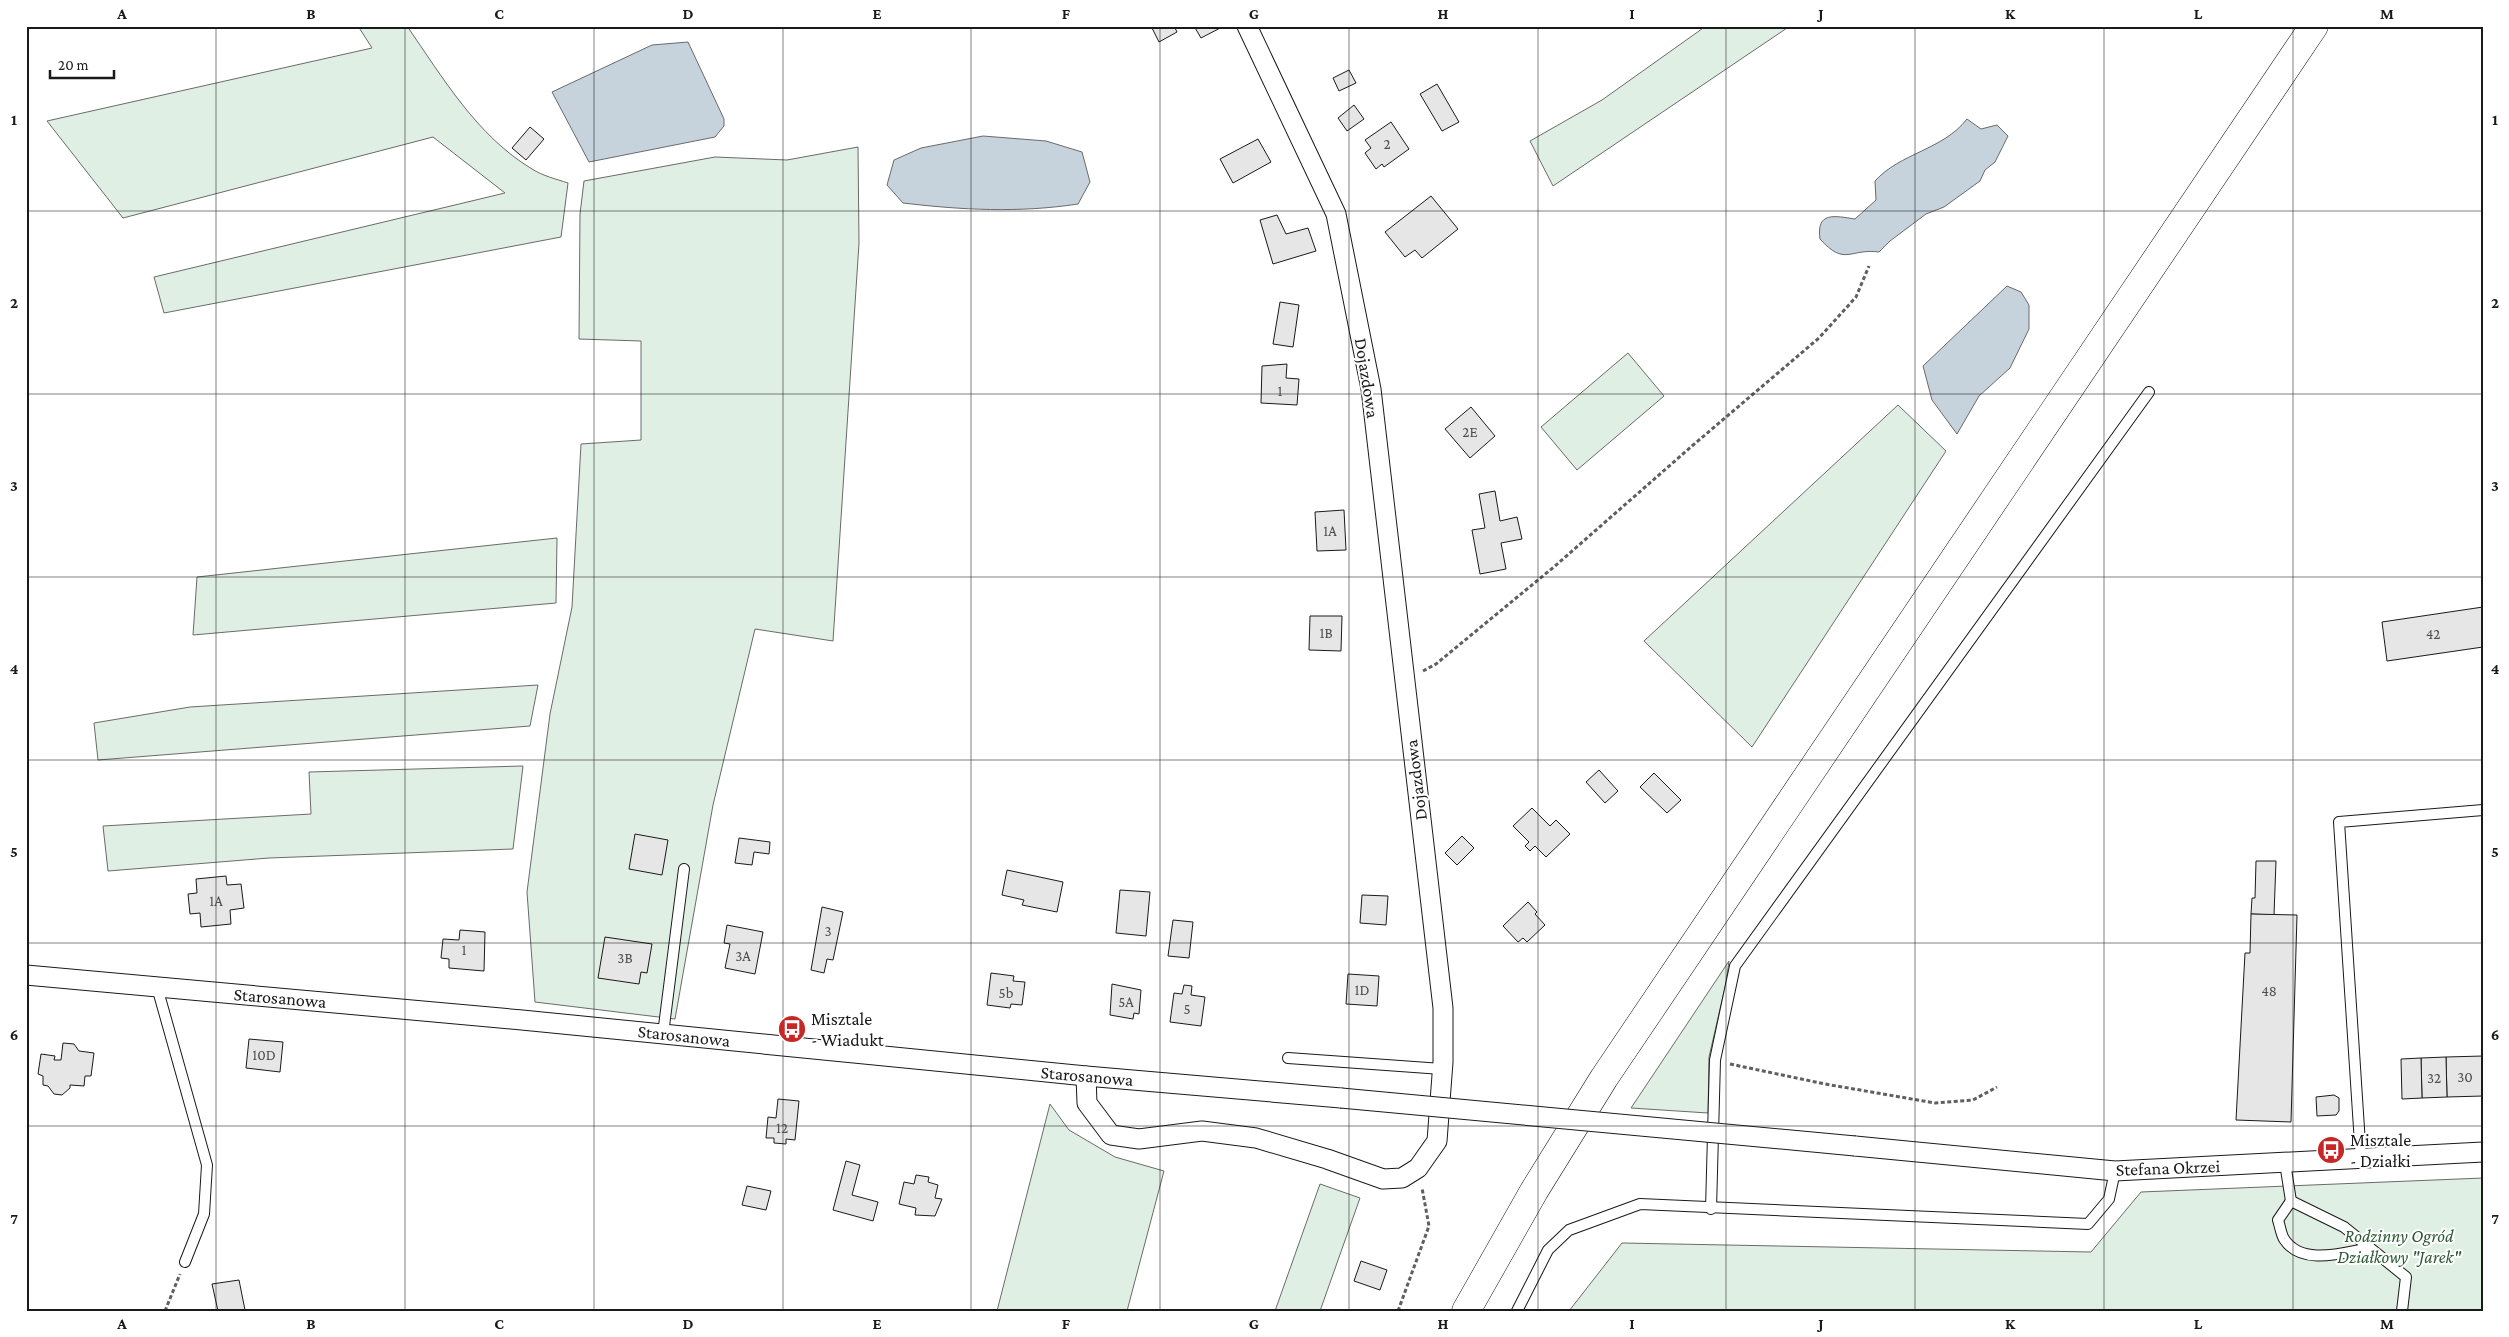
<svg xmlns="http://www.w3.org/2000/svg" width="2509" height="1337" font-family="'Crimson Pro',serif">
<rect width="100%" height="100%" fill="#fff"/>
<g fill="#e0efe3" stroke="#6a6a6a">
<path d="M358,26H407C443,78 477,136 532,169C543,176 556,179 568,183L561,237L164,313L154,277L505,193L433,137L123,218L47,121L372,48Z"/>
<path d="M1706,26H1790L1553,186L1530,141L1602,100Z"/>
<path d="M858,147L859,243L833,641L755,629L713,805L675,1019L535,1002L527,892L550,714L572,607L581,444L641,440V341L579,339L580,214L584,181L715,157L787,160Z"/>
<path d="M1628,353L1664,396L1577,470L1541,427Z"/>
<path d="M1898,405L1946,451L1752,747L1644,641Z"/>
<path d="M557,538L556,603L193,635L197,577Z"/>
<path d="M538,685L530,726L98,760L94,723L190,707Z"/>
<path d="M523,766L513,849L269,858L108,871L103,826L311,814L309,772Z"/>
<path d="M1729,961L1726,983L1709,1057L1708,1113L1631,1108Z"/>
<path d="M1050,1104L1069,1130L1115,1157L1164,1171L1127,1311H997Z"/>
<path d="M2483,1178V1311H1569L1622,1243L2091,1252L2141,1192Z"/>
<path d="M1320,1184L1360,1198L1320,1311H1275Z"/>
</g>
<g fill="#c6d2dc" stroke="#6a6a6a">
<path d="M688,42L724,119V126L715,137L589,162L552,92L652,45Z"/>
<path d="M1967,119L1981,129L1997,125L2008,136L1995,162L1985,170L1980,181L1944,207L1926,214L1890,241L1879,252C1850,248 1845,267 1820,239C1816,211 1835,216 1855,219L1876,200L1875,181C1900,153 1943,150 1967,119Z"/>
<path d="M983,136L1046,141L1082,152L1090,182L1078,204C1019,213 962,210 903,203L887,185L894,160L921,148Z"/>
<path d="M2007,286L2021,292L2029,305V329L2010,368L1979,396L1957,434L1932,400L1923,366Z"/>
</g>
<g fill="#e6e6e6" stroke="#1a1a1a">
<path d="M1151,26H1174L1177,32L1159,42Z"/>
<path d="M1194,26H1224L1201,38Z"/>
<path d="M1349,70L1356,83L1339,91L1333,78Z"/>
<path d="M1437,84L1459,122L1442,131L1420,94Z"/>
<path d="M1354,105L1364,119L1347,131L1338,118Z"/>
<path d="M1391,122L1409,149L1384,167L1382,164L1376,169L1365,153L1371,148L1365,140Z"/>
<path d="M530,127L544,139L526,160L512,148Z"/>
<path d="M1258,139L1271,162L1233,183L1220,159Z"/>
<path d="M1431,196L1458,229L1422,258L1415,250L1405,257L1385,232Z"/>
<path d="M1277,215L1286,234L1308,228L1316,251L1273,264L1260,220Z"/>
<path d="M1280,302L1299,305L1293,347L1273,344Z"/>
<path d="M1287,364L1286,378L1299,379L1297,405L1261,403L1262,366Z"/>
<path d="M1471,407L1495,436L1470,458L1445,429Z"/>
<path d="M1495,491L1500,521L1517,517L1522,539L1501,543L1506,569L1480,574L1472,530L1485,528L1479,494Z"/>
<path d="M1344,510L1346,550L1317,551L1315,512Z"/>
<path d="M2483,607V647L2387,661L2382,622Z"/>
<path d="M1310,616H1342L1341,651L1309,650Z"/>
<path d="M1599,770L1618,791L1605,803L1586,782Z"/>
<path d="M1654,773L1681,800L1667,813L1640,787Z"/>
<path d="M1532,808L1550,826L1556,820L1570,834L1546,857L1535,846L1530,851L1525,846L1529,842L1513,826Z"/>
<path d="M635,834L668,840L662,875L629,869Z"/>
<path d="M1462,836L1474,848L1457,865L1445,853Z"/>
<path d="M739,838L770,842L769,854L754,852L752,865L735,863Z"/>
<path d="M2256,861H2276L2274,915L2251,914L2252,898H2255Z"/>
<path d="M1007,870L1063,882L1057,912L1022,905L1024,900L1002,895Z"/>
<path d="M226,876L227,885L241,884L244,908L230,910L231,924L201,927L200,913L190,914L188,894L197,893L196,879Z"/>
<path d="M1120,890L1150,892L1146,936L1116,933Z"/>
<path d="M1362,895L1388,896L1386,925L1360,923Z"/>
<path d="M1528,902L1537,912L1535,914L1545,925L1527,942L1523,938L1518,942L1503,926Z"/>
<path d="M822,907L843,912L833,960L827,959L824,973L811,970Z"/>
<path d="M2251,914L2297,915L2291,1122L2236,1120L2245,953H2250Z"/>
<path d="M1173,920L1193,922L1189,958L1168,956Z"/>
<path d="M727,925L763,932L755,974L725,968L730,944L724,943Z"/>
<path d="M460,930L485,932L484,971L449,968V959L441,958L443,939L459,940Z"/>
<path d="M605,937L652,944L647,973L641,972L639,984L598,978Z"/>
<path d="M991,973L1014,976L1013,981L1025,982L1022,1005L1011,1004L1010,1008L987,1005Z"/>
<path d="M1348,974L1379,976L1377,1006L1346,1004Z"/>
<path d="M1112,984L1141,990L1139,1014L1134,1013L1133,1019L1110,1015Z"/>
<path d="M1184,985L1192,986L1191,995L1205,997L1201,1026L1170,1022L1174,993L1182,994Z"/>
<path d="M249,1039L283,1042L280,1072L246,1068Z"/>
<path d="M63,1043L74,1044L79,1051L94,1053L91,1076H85L84,1086L70,1085V1088L62,1095L54,1094L48,1086L43,1085V1076L38,1074L41,1054L55,1056L54,1060H61Z"/>
<path d="M2483,1056V1096L2447,1097L2446,1057Z"/>
<path d="M2446,1057L2447,1097L2422,1098L2421,1058Z"/>
<path d="M2421,1058L2422,1098L2402,1099L2401,1059Z"/>
<path d="M2334,1095L2339,1098V1111L2336,1115L2317,1116L2316,1097Z"/>
<path d="M778,1099L799,1101L795,1140L786,1139V1144L774,1143V1138H766L768,1117L776,1118Z"/>
<path d="M846,1161L860,1165L852,1195L878,1202L873,1221L833,1210Z"/>
<path d="M916,1175L929,1177L928,1182L938,1185L935,1198L942,1199L935,1216L915,1215L916,1208L899,1204L904,1182L914,1184Z"/>
<path d="M747,1186L771,1191L766,1210L742,1205Z"/>
<path d="M1361,1261L1387,1270L1380,1290L1354,1281Z"/>
<path d="M239,1280L245,1310L218,1311L212,1284Z"/>
</g>
<g fill="none" stroke-linecap="round" stroke-linejoin="round">
<defs>
<g id="lane">
<path d="M157,987L207,1165L204,1214L185,1262"/>
<path d="M663,1034L684,869"/>
<path d="M1288,1058L1442,1069"/>
<path d="M2361,1159L2339,822L2483,810"/>
<path d="M2285,1163L2291,1201L2344,1227L2406,1277L2402,1311"/>
<path d="M2291,1201L2278,1220C2280,1226 2281,1234 2284,1239C2302,1267 2345,1252 2370,1248"/>
<path d="M1711,1209L1715,1060L1735,966L2149,392"/>
<path d="M1517,1311L1548,1250L1569,1230L1640,1204L2088,1224L2109,1199L2115,1171"/>
</g>
<g id="street">
<path d="M26,975L522,1020L1086,1076L1341,1098"/>
<path d="M1086,1076L1087,1103L1111,1135L1139,1139L1202,1131L1256,1138L1327,1159L1383,1179L1402,1178L1418,1168L1437,1141L1443,1062V1008L1371,389L1336,214L1247,26"/>
<path d="M1855,1146L2115,1171L2483,1152"/>
</g>
<path id="primary" d="M1466,1311L1534,1191L1604,1078L2314,26"/>
</defs>
<use href="#lane" stroke="#1a1a1a" stroke-width="12"/>
<use href="#street" stroke="#1a1a1a" stroke-width="21"/>
<use href="#primary" stroke="#1a1a1a" stroke-width="29"/>
<g stroke="#5f5f5f" stroke-width="3" stroke-dasharray="4 2.5" stroke-linecap="butt">
<path d="M1423,671L1436,664L1555,566L1692,446L1819,338L1856,297L1869,266"/>
<path d="M1730,1064L1825,1084L1935,1103L1973,1100L1997,1087"/>
<path d="M165,1311L180,1274"/>
<path d="M1398,1311L1429,1226L1422,1188"/>
</g>
<use href="#lane" stroke="#fff" stroke-width="10"/>
<use href="#street" stroke="#fff" stroke-width="19"/>
<use href="#primary" stroke="#fff" stroke-width="28"/>
<defs>
<path id="street-bridge" d="M1341,1098L1855,1146"/>
</defs>
<use href="#street-bridge" stroke="#1a1a1a" stroke-width="21" stroke-linecap="butt"/>
<use href="#street-bridge" stroke="#fff" stroke-width="19"/>
</g>
<path fill="none" stroke="#1a1a1a" stroke-width="1" stroke-opacity="0.55" d="M216,26V1311M405,26V1311M594,26V1311M783,26V1311M971,26V1311M1160,26V1311M1349,26V1311M1538,26V1311M1726,26V1311M1915,26V1311M2104,26V1311M2293,26V1311M26,211H2483M26,394H2483M26,577H2483M26,760H2483M26,943H2483M26,1126H2483"/>
<defs>
<symbol id="bus-disc" viewBox="-11 -11 22 22"><circle r="9.5" fill="#c62828" stroke="#fff"/><path d="M-5-6H5V4H4V6H2V4H-2V6H-4V4H-5ZM-3.5-4V0h7V-4ZM-3.5 1.2v1.5H-2V1.2ZM2 1.2v1.5H3.5V1.2Z" fill="#fff"/></symbol>
</defs>
<g fill-rule="evenodd">
<use href="#bus-disc" x="776" y="1013" width="32" height="32"/>
<use href="#bus-disc" x="2315" y="1134" width="32" height="32"/>
</g>
<g text-anchor="middle" stroke-width="4" stroke-linejoin="round" paint-order="stroke">
<g font-size="15" fill="#4d4d4d">
<text x="1387" y="149">2</text>
<text x="1280" y="396">1</text>
<text x="1470" y="437">2E</text>
<text x="1330" y="536">1A</text>
<text x="1326" y="638">1B</text>
<text x="2433" y="639">42</text>
<text x="216" y="906">1A</text>
<text x="828" y="936">3</text>
<text x="464" y="955">1</text>
<text x="743" y="961">3A</text>
<text x="625" y="963">3B</text>
<text x="1362" y="995">1D</text>
<text x="2269" y="996">48</text>
<text x="1006" y="998">5b</text>
<text x="1126" y="1007">5A</text>
<text x="1187" y="1014">5</text>
<text x="264" y="1060">10D</text>
<text x="2465" y="1082">30</text>
<text x="2434" y="1083">32</text>
<text x="782" y="1133">12</text>
</g>
<g font-size="18" fill="#1a1a1a" stroke="#fff">
<text transform="translate(1367 378) rotate(81)" y="6">Dojazdowa</text>
<text transform="translate(1416 780) rotate(-97)" y="6">Dojazdowa</text>
<text transform="translate(280 998) rotate(5)" y="6">Starosanowa</text>
<text transform="translate(684 1036) rotate(6)" y="6">Starosanowa</text>
<text transform="translate(1087 1076) rotate(5)" y="6">Starosanowa</text>
<text transform="translate(2168 1168) rotate(-2)" y="6">Stefana Okrzei</text>
</g>
<g font-size="18" fill="#1a1a1a" stroke="#fff" text-anchor="start">
<text x="811" y="1025">Misztale<tspan x="811" dy="21">- Wiadukt</tspan></text>
<text x="2350" y="1146">Misztale<tspan x="2350" dy="21">- Działki</tspan></text>
</g>
<g font-size="18" font-style="italic" fill="#2b5a34" stroke="#fff">
<text x="2399" y="1242">Rodzinny Ogród<tspan x="2399" dy="21">Działkowy "Jarek"</tspan></text>
</g>
</g>
<rect width="2509" height="1337" fill="none" stroke="#ffffff" stroke-width="55"/>
<path d="M50 70v8h64v-8" fill="none" stroke="#1a1a1a" stroke-width="2.5"/>
<text x="58" y="70" font-size="15" fill="#1a1a1a" stroke="#ffffff" stroke-width="4" paint-order="stroke">20 m</text>
<rect x="28" y="28" width="2454" height="1282" fill="none" stroke="#1a1a1a" stroke-width="2"/>
<g font-size="16" text-anchor="middle" font-weight="bold" fill="#1a1a1a">
<text x="122" y="19">A</text>
<text x="311" y="19">B</text>
<text x="499" y="19">C</text>
<text x="688" y="19">D</text>
<text x="877" y="19">E</text>
<text x="1066" y="19">F</text>
<text x="1254" y="19">G</text>
<text x="1443" y="19">H</text>
<text x="1632" y="19">I</text>
<text x="1821" y="19">J</text>
<text x="2010" y="19">K</text>
<text x="2198" y="19">L</text>
<text x="2387" y="19">M</text>
<text x="14" y="125">1</text>
<text x="2495" y="125">1</text>
<text x="14" y="308">2</text>
<text x="2495" y="308">2</text>
<text x="14" y="491">3</text>
<text x="2495" y="491">3</text>
<text x="14" y="674">4</text>
<text x="2495" y="674">4</text>
<text x="14" y="857">5</text>
<text x="2495" y="857">5</text>
<text x="14" y="1040">6</text>
<text x="2495" y="1040">6</text>
<text x="14" y="1224">7</text>
<text x="2495" y="1224">7</text>
<text x="122" y="1329">A</text>
<text x="311" y="1329">B</text>
<text x="499" y="1329">C</text>
<text x="688" y="1329">D</text>
<text x="877" y="1329">E</text>
<text x="1066" y="1329">F</text>
<text x="1254" y="1329">G</text>
<text x="1443" y="1329">H</text>
<text x="1632" y="1329">I</text>
<text x="1821" y="1329">J</text>
<text x="2010" y="1329">K</text>
<text x="2198" y="1329">L</text>
<text x="2387" y="1329">M</text>
</g>
</svg>
